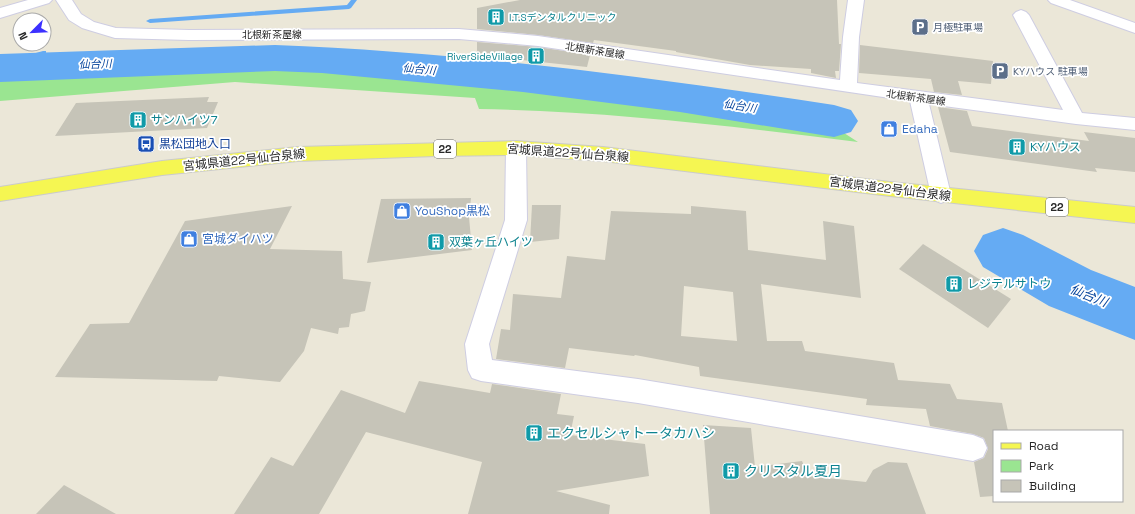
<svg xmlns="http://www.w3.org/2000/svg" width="1135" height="514" font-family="'Space Grotesk','Noto Sans JP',sans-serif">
<rect width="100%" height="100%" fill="#ebe7d8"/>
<path fill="#9ae591" d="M278,66L522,82L680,102L830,124L858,142C732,126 606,111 479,109L475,98L235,82L0,101V73L43,69Z"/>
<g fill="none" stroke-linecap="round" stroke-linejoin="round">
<g fill="#65abf3" fill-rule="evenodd">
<path d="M351,0H357L351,8L349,9L150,23L146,21L150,19L347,5Z"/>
<path d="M43,51H46V55L0,67V63Z"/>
</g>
<g fill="#65abf3" fill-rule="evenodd">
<path d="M275,45C462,52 649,77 834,105L851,110L858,121L851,132L834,137L680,112L523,92L322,73L275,71L0,82V54Z"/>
<path d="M1003,228L1023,235L1091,270L1135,287V340L1049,306L983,267L974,251L983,235Z"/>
</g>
</g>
<g fill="#c6c4b8" fill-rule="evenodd">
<path d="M520,0H837L839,44H841L839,71H835L836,78L811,73V69L750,65L676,52V51L594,40L593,43L538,35L477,29V8Z"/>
<path d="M477,42L538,47L590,55L587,67L477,55Z"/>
<path d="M860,45L993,61L991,84L958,81L962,95L934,92L931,79L859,73Z"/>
<path d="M209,97L207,102H218L207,128L55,136L76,103Z"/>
<path d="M938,107L967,111L972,126L1089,141L1084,132L1135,138V172L1095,168L1097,172L950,152Z"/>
<path d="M471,198L469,217L472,250L367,263L381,199Z"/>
<path d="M532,205H561L559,239L530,242Z"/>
<path d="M292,206L270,249L342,251L343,279L371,282L365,311L351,314L349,327L339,328L338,334L311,328L304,351L280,382L219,376L217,381L55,377L90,324L129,323L185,221Z"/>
<path d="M691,206L746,211L748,250L826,260L823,221L854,226L861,298L761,284L767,341H802L805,351L894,363L898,380L950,384L957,399L1002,403L1008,431H994V496L980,497L974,462L984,458L988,449L984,438L973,434L930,426L926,409L866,405L867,399L700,376L699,367L635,355L634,356L569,348L565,368L496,359L501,329L510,330L513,294L561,298L567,256L605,260L611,211L691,214ZM684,286L733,292L737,341L681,336Z"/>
<path d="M923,244L1011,299L988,328L899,269Z"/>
<path d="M419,381L490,393L492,384L561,394L557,414L574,416L570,435L645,444L649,476L556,491L610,505L609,514H468L482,462L366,432L319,514H234L271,457L293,466L341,390L405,413Z"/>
<path d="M703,425L751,428L755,467L802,461L808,476L866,482L873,470L888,462L907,463L926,514H710Z"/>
<path d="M64,485L116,514H36Z"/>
</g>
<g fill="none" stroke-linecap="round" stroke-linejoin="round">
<defs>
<g id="minor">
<path d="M28,0H52L49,3L0,18V8Z"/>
<path d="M56,0H72L81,14L94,22L116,28L189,30L459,29L538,36L840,80L843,37L848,0H864L859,37L857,83L1063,110L1013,15L1016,12L1021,10L1026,12L1029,15L1082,113L1135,118V130L1076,124L929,104L951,195L948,200L941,203L934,200L931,195L910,101L538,46L459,39L189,40L115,38L82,28L69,20Z"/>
<path d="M1048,0H1070L1135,23V33L1051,3Z"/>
<path d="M516,141L523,143L526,148L527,220L489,344L492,360L638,379L973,435L983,439L987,448L983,457L973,461L638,403L481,381L472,378L468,370L465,344L505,220L506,148L509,143Z"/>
</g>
<path id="major" d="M516,141L603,147L890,182L1135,207V223L890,196L603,161L516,155L436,156L298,161L162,175L0,201V187L162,161L298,147Z"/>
</defs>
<use href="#minor" stroke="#cecde2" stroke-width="2"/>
<use href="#major" stroke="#cbcbcb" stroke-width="2"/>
<use href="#minor" fill="#fff" fill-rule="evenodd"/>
<use href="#major" fill="#f5f652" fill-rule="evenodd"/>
</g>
<defs>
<symbol id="building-square" viewBox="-11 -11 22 22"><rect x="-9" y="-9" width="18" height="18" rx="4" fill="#0f9aa8" stroke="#fff"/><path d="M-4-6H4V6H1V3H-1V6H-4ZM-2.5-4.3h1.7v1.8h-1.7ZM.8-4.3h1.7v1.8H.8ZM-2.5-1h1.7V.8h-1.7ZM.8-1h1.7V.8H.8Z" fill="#fff"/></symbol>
<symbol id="parking-square" viewBox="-11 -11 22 22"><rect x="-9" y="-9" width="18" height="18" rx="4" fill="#5c6f8a" stroke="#fff"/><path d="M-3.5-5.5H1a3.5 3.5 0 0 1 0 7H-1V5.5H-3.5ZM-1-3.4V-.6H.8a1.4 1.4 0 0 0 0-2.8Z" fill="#fff"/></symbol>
<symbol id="shop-square" viewBox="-11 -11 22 22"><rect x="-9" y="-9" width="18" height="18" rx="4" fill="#3f7fe0" stroke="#fff"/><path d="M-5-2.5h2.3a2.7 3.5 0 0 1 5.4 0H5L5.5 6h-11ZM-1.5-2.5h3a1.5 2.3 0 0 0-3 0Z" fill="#fff"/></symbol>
<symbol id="bus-square" viewBox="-11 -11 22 22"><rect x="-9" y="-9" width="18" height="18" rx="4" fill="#1a4fb4" stroke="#fff"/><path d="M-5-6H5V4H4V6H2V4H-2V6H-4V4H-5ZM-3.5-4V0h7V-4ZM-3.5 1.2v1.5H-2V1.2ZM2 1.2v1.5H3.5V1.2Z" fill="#fff"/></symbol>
</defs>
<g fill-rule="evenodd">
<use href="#building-square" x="486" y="7" width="20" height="20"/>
<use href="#parking-square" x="910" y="17" width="20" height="20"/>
<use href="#building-square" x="526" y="46" width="20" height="20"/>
<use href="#parking-square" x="990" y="61" width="20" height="20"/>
<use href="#building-square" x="128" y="110" width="20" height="20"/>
<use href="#shop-square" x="879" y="119" width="20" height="20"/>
<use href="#bus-square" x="136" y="134" width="20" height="20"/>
<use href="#building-square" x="1007" y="137" width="20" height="20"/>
<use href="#shop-square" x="392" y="201" width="20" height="20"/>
<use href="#shop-square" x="179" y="229" width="20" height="20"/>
<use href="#building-square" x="426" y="232" width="20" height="20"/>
<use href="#building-square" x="944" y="274" width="20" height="20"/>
<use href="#building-square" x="524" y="423" width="20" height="20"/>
<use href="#building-square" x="721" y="461" width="20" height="20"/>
</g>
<g text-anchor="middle" stroke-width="3.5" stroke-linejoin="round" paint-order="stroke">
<g font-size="10" fill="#0d838f" stroke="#fff" text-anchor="start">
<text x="509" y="21">I.T.Sデンタルクリニック</text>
<text x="523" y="60" text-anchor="end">RiverSideVillage</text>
</g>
<g font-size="10" fill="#4e5e75" stroke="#fff" text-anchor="start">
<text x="933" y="31">月極駐車場</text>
<text x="1013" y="75">KYハウス 駐車場</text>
</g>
<g font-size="10" fill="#282828" stroke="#fff">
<text x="272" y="38">北根新茶屋線</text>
<text transform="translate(595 50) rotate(9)" y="4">北根新茶屋線</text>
<text transform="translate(916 97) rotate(8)" y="4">北根新茶屋線</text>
</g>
<g font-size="11" font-style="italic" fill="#07459c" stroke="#fff">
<text transform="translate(95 64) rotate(-2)" y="4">仙台川</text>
<text transform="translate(419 69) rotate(5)" y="4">仙台川</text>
<text transform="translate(740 106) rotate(9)" y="4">仙台川</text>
</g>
<g fill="#fff" stroke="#686868" stroke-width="1">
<rect x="434" y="140" width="22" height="18" rx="3"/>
<rect x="1046" y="198" width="22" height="18" rx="3"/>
</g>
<g font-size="11" font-weight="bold" fill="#282828">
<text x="445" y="153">22</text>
<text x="1057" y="211">22</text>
</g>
<g font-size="12" fill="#0d838f" stroke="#fff" text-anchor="start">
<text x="151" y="124">サンハイツ7</text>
<text x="1030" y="151">KYハウス</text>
<text x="449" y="246">双葉ヶ丘ハイツ</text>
<text x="967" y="288">レジテルサトウ</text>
</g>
<g font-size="12" fill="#366cbe" stroke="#fff" text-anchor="start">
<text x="902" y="133">Edaha</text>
<text x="415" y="215">YouShop黒松</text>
<text x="202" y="243">宮城ダイハツ</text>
</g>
<g font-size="12" fill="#164399" stroke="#fff" text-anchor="start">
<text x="159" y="148">黒松団地入口</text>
</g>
<g font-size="12" fill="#282828" stroke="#fff">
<text transform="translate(568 153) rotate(4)" y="4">宮城県道22号仙台泉線</text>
<text transform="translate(244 160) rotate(-6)" y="4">宮城県道22号仙台泉線</text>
<text transform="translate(890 189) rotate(7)" y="4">宮城県道22号仙台泉線</text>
</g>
<g font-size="13" font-style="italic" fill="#07459c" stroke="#fff">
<text transform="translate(1089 295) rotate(22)" y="5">仙台川</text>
</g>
<g font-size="14" fill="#0d838f" stroke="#fff" text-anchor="start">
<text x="547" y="438">エクセルシャトータカハシ</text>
<text x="744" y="476">クリスタル夏月</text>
</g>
</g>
<rect x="993" y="430" width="130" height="72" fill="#ffffff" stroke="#a9a9a9"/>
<rect x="1001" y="443" width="20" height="6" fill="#f5f652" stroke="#a9a9a9"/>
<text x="1029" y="450" font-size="12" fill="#282828">Road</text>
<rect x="1001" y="460" width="20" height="12" fill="#9ae591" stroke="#a9a9a9"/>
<text x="1029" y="470" font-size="12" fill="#282828">Park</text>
<rect x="1001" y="480" width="20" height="12" fill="#c6c4b8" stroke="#a9a9a9"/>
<text x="1029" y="490" font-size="12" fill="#282828">Building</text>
<g transform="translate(32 32) rotate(246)"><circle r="19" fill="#ffffff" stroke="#a9a9a9"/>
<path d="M0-3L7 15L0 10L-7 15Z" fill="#3c31ff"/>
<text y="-6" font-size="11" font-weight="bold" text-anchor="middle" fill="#282828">N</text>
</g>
</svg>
